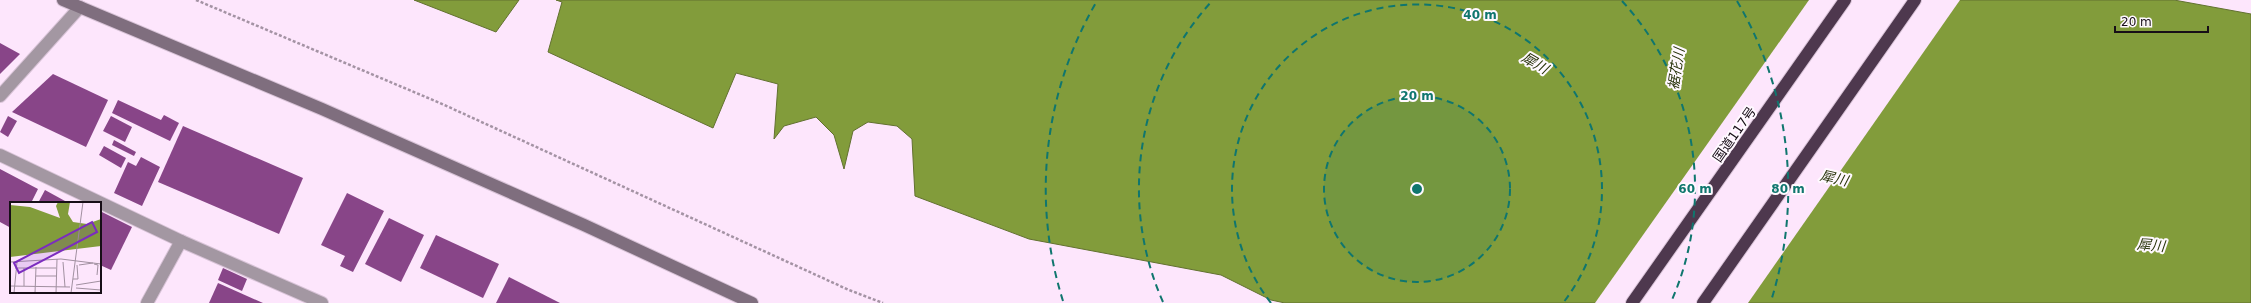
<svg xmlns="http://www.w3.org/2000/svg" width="2251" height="303" font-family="'DejaVu Sans','Noto Sans JP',sans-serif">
<rect width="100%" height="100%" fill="#fde6fc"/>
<g fill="#829c3b" stroke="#627130">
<path d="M414,0H519L496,32Z"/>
<path d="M556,0H2174L2251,14V303H1285L1271,300L1221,275L1029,239L915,196L912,139L897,126L868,122L853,131L844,169L834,135L816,117L784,126L774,139L778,84L736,73L713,128L548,52L562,2Z"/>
</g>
<path fill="#fde6fc" d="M1809,0H1960L1748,303H1595Z"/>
<g fill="#884588">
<path d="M0,43L20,54L0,74Z"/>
<path d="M53,74L108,100L86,147L12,112Z"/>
<path d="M118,100L161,120L164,115L179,123L170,141L112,113Z"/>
<path d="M8,116L17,121L8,137L0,132Z"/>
<path d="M111,116L132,127L125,142L103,131Z"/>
<path d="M183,126L303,178L279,234L158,182Z"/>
<path d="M114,140L136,152L134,156L112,145Z"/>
<path d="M104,146L126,158L121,168L99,155Z"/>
<path d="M141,157L160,167L142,206L114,193L128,162L136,166Z"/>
<path d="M0,169L38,189L31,203H11V228L0,222Z"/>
<path d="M45,190L65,201L64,203H38Z"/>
<path d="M347,193L384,211L353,272L340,266L345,256L321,245Z"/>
<path d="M100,211L132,227L111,270L100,265Z"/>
<path d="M389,218L424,235L401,282L365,264Z"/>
<path d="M436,235L499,264L483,298L420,268Z"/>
<path d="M223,268L247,279L242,291L218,280Z"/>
<path d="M509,277L560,303H496Z"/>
<path d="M218,283L263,303H209Z"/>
</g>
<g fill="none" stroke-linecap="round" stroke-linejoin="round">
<defs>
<g id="street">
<path d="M0,96L80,7"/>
<path d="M0,155L181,241L322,303"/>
<path d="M147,303L181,241"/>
</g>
<path id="secondary" d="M63,0L322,109L584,225L752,303"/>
<g id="highway">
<path d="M1632,303L1845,0"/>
<path d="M1703,303L1915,0"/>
</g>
</defs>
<use href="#street" stroke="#d8c3d7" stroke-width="14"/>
<use href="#secondary" stroke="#d8c3d7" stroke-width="14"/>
<use href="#highway" stroke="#d8c3d7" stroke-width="14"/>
<path stroke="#a493a4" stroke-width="2.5" stroke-dasharray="3 2" stroke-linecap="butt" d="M196,0L440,103L849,290L883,303"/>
<use href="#street" stroke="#a397a2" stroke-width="12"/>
<use href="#secondary" stroke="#7f6e7e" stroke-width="12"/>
<use href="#highway" stroke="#4e384e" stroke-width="12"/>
</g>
<circle cx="1417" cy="189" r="93" fill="#0f766e" fill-opacity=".12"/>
<g fill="none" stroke="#0f766e" stroke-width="2" stroke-dasharray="7 5">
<circle cx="1417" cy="189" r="93"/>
<path d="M1271 303A185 185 0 1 1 1563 303"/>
<path d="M1163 302A278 278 0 0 1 1212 1M1622 1A278 278 0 0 1 1671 302"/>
<path d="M1063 301A371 371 0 0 1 1097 1M1737 1A371 371 0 0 1 1771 301"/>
</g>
<g text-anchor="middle" stroke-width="4" stroke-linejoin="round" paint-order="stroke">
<g font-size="13" fill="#170e17" stroke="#fff9ff">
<text transform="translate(1734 134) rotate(-55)" y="5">国道117号</text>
</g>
<g font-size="14" font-style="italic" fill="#273209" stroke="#fff9ff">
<text transform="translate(1535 63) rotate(30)" y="5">犀川</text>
<text transform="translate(1676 69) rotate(-81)" y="5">裾花川</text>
<text transform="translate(1834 178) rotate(13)" y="5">犀川</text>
<text transform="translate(2151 245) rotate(5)" y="5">犀川</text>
</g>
</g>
<g transform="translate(10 202)">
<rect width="91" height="91" fill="#fde6fc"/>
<path d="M48,0H60L58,12L63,20L77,22L91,17V44L0,55V3L20,5L50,16L46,4Z" fill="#829c3b"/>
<path fill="none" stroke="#a190a0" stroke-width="1" d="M0,60L51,57L91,62M53,60L55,85M84,62L88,63L87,73M69,63L83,61M5,66H46M26,74H46M63,77H68L67,63M66,83L91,79M0,84L60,85M14,84V66M66,86L91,88M4,91L7,60M25,91L26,65M46,91L47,57M61,91L73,0"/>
<path fill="#7b2cbf" fill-opacity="0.15" stroke="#7b2cbf" stroke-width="2" d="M82,20L87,30L9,71L4,61Z"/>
<rect width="91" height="91" fill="none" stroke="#170e17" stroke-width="2"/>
</g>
<circle cx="1417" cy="189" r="6" fill="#0f766e" stroke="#fff9ff" stroke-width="2"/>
<g font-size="12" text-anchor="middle" font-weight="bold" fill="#0f766e" stroke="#fff9ff" stroke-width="4" stroke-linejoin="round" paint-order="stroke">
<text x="1480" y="19">40 m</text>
<text x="1417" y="100">20 m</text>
<text x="1695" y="193">60 m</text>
<text x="1788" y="193">80 m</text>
</g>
<path d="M2115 26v6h93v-6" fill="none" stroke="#170e17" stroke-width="2"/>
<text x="2121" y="26" font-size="12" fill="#170e17" stroke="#fff9ff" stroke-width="3" paint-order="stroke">20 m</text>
</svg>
